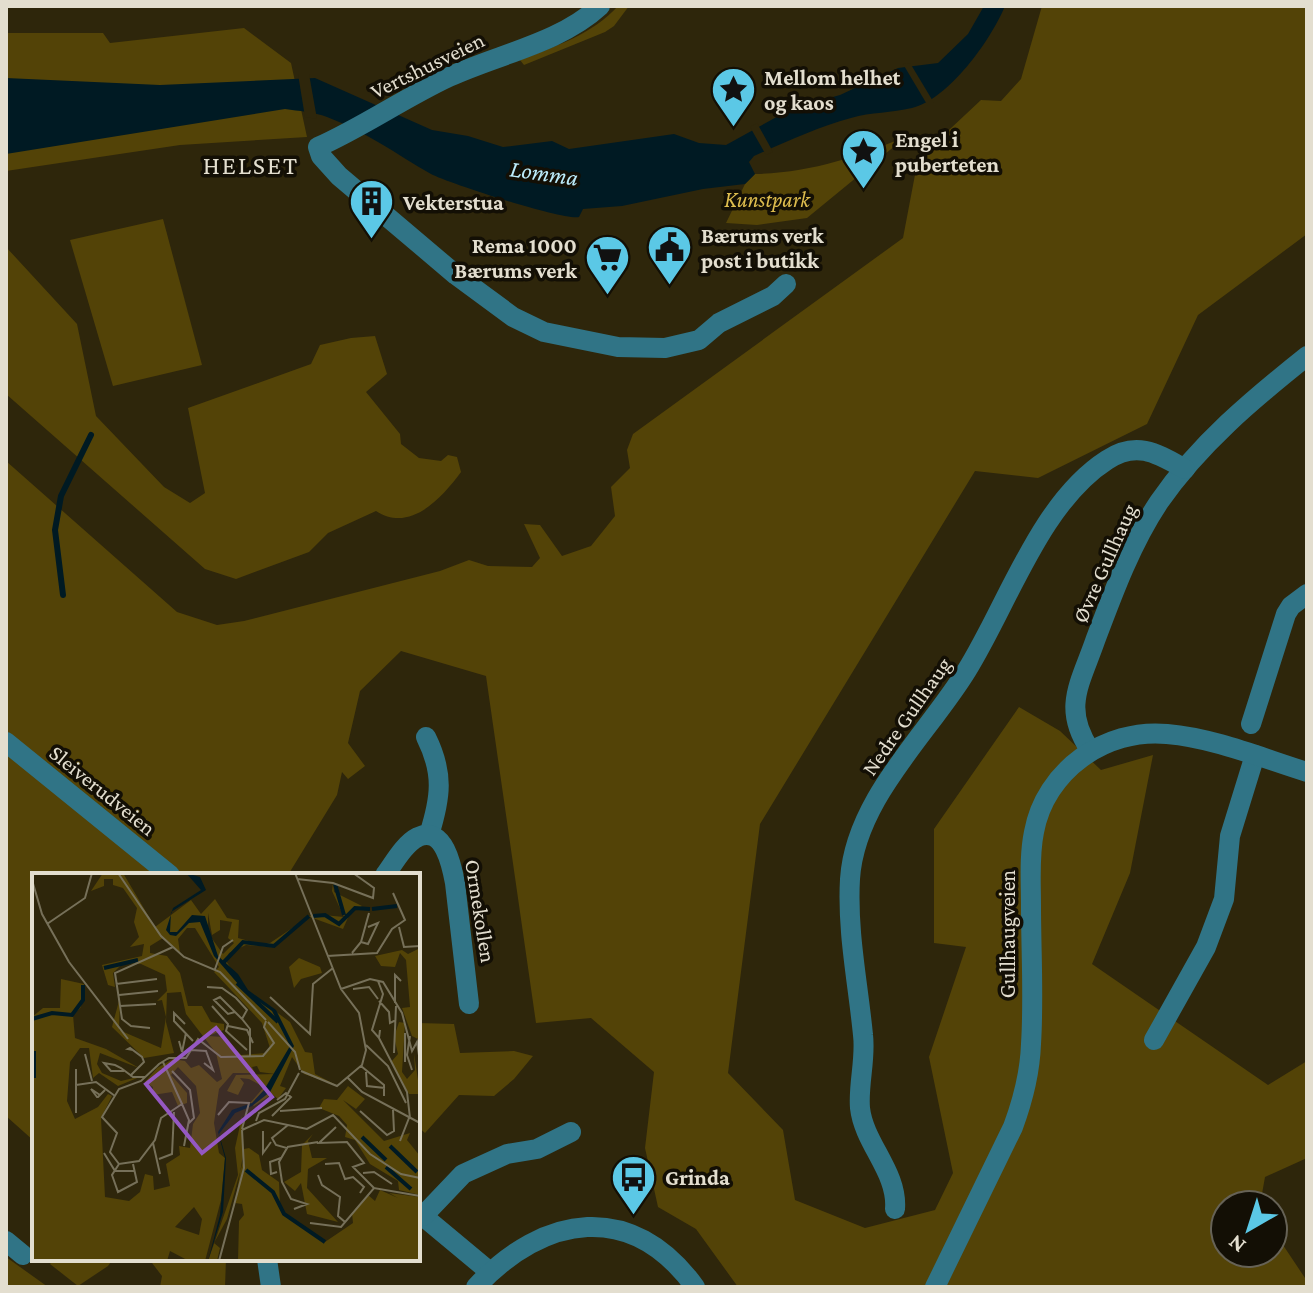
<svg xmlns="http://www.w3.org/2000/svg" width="1313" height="1293" font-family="'Crimson Pro',serif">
<rect width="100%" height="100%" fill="#2e260b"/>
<g fill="#534307">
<path d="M618,6H629L614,26L605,32L524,65L520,60C554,47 593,34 618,6Z"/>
<path d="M1042,6H1307V234L1198,315L1147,424L1038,478L975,471L760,824L728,1073L783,1130L795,1200L865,1228L935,1210L953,1173L929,1057L966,947L934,943V829L1019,707L1060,731L1101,770L1153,755L1130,873L1092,964L1268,1085L1307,1061V1158L1265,1177L1260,1205H1225V1253H1273V1230L1307,1281V1287H738L696,1229L658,1207L645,1148L654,1072L591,1018L536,1023L486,676L401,651L360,691L348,743L365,766L348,779L342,772L337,795L288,875H34V1141L6,1116V461L177,612L217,625L244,621L440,571L469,560L488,566L532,567L540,558L524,524L540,525L562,556L591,546L615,516L611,487L630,468L627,450L633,434L903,238L918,159L981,100L1001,101L1021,79Z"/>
<path d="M244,28L291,63L307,137L180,145L6,171V33H103L110,43Z"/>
<path d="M907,136L807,218L757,225L726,223L745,184L755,174C809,173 858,157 907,136Z"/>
<path d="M163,219L202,365L113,386L70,240Z"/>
<path d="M6,247L77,324L96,416L164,487L190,503L205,493L188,408L311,364L320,345L351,338L375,336L387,374L366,392L400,434L401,444L419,458L441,461L448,455L457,457L461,472C441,499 410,533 376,511L328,533L309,552L236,579L205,569L6,394Z"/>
<path d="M418,1023L454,1024L460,1053L514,1051L533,1056L514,1079L494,1096L459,1095L425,1133L418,1127Z"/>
<path d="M6,1257L48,1287H6Z"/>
<path d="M54,1259H113L108,1266L78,1286L50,1264Z"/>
<path d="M149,1259H226L225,1287H160L162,1276Z"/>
</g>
<path fill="#001a23" d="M984,6H1005C991,40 949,99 912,108C892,113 871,112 851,118C818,127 786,142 754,156L749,162L755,174L745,184L703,189L622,206L583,209L579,217C564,221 448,183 431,174C396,154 365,131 327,117C314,112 299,111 285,109L6,154V78L160,85L315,78L432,130L468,136L503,147L552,141L569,149L674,134L699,143L726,145L793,108L840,95L898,68L938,63L968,34Z"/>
<g fill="#2e260b">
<path d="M910,63L934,103L928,106L903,64Z"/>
<path d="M298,74H309L317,119L305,117Z"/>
<path d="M757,123L773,152L766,155L750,127Z"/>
</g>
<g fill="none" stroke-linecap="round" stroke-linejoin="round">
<path stroke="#001a23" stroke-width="6" d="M63,595L55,530L61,496L91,435"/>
<g stroke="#307486" stroke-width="20">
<path d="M600,6C560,43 499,54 449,77C404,98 363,127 318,147L321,156L339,176L456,275L513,317L544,332L618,347L665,348L699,340L719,323L773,296L786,284"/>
<path d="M1251,724L1286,614L1291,606L1307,594"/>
<path d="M426,737C444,773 441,797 429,835"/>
<path d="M6,742L170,875"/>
<path d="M1090,750C1062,708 1080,684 1095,641C1113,593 1131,544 1159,502C1199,444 1253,399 1307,356"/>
<path d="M385,875C394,863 404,844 418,837C444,825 452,867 455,883L469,1004"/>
<path d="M1154,1040L1206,947L1224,899L1230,836L1255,755"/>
<path d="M895,1209C898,1172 864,1144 860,1108C858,1084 866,1059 863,1035C858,983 847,932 850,879C855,799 928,734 967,670C1008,604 1040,503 1107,460C1137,440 1158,454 1185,469"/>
<path d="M418,1212L490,1272"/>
<path d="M423,1216L463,1174L507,1154L537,1149L571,1132"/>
<path d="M6,1241L23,1255"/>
<path d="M267,1259L271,1287"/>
<path d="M476,1287C544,1214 632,1200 695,1287"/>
<path d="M935,1287L1013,1127C1023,1100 1030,1073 1031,1044C1034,998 1031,951 1031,905C1031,881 1029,856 1034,832C1045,771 1105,728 1167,734C1214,738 1262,758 1307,772"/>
</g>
</g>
<defs>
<symbol id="sight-pin" viewBox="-11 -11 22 30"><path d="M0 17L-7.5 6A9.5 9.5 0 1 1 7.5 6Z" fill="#5bc8e6" stroke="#130f05"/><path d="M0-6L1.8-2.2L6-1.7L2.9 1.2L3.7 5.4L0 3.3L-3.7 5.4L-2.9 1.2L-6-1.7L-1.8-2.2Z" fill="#111"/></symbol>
<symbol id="building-pin" viewBox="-11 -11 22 30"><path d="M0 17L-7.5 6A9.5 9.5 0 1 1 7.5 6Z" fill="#5bc8e6" stroke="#130f05"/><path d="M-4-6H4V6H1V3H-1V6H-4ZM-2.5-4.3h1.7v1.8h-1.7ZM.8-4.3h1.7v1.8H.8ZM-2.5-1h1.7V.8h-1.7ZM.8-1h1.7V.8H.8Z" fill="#111"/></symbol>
<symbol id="civic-pin" viewBox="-11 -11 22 30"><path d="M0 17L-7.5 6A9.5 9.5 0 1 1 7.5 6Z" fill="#5bc8e6" stroke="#130f05"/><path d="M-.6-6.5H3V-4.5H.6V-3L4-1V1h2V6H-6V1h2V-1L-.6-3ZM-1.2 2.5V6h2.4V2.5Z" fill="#111"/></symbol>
<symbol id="supermarket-pin" viewBox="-11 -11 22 30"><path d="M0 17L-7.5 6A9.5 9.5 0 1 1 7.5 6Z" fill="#5bc8e6" stroke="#130f05"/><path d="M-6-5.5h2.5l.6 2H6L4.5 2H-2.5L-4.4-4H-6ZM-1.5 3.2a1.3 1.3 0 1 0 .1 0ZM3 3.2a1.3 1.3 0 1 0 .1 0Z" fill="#111"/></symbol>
<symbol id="bus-pin" viewBox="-11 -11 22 30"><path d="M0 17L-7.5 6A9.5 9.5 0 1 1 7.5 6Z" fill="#5bc8e6" stroke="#130f05"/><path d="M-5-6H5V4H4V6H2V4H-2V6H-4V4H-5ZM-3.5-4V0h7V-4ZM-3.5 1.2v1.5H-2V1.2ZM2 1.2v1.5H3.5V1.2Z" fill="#111"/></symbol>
</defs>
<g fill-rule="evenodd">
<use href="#sight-pin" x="708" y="64" width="51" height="69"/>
<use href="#sight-pin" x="838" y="126" width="51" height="69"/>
<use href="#building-pin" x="346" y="176" width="51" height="69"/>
<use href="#civic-pin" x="644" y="222" width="51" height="69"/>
<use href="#supermarket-pin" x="582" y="232" width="51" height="69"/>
<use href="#bus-pin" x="608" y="1152" width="51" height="69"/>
</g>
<g text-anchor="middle" stroke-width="7" stroke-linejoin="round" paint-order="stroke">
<g font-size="22" fill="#e3decf" stroke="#130f05">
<text transform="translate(427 65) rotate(-26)" y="8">Vertshusveien</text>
<text transform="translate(1104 563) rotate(-66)" y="8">Øvre Gullhaug</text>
<text transform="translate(906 716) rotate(-55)" y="8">Nedre Gullhaug</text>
<text transform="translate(103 790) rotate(39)" y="8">Sleiverudveien</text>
<text transform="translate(481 911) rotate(81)" y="8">Ormekollen</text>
<text transform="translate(1007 934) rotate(-90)" y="8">Gullhaugveien</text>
</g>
<g font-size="22" font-weight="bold" fill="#e3decf" stroke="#130f05" text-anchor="start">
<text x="764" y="85">Mellom helhet<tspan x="764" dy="25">og kaos</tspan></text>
<text x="895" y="147">Engel i<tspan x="895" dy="25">puberteten</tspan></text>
<text x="403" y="210">Vekterstua</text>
<text x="701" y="243">Bærums verk<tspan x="701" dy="25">post i butikk</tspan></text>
<text x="577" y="253" text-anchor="end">Rema 1000<tspan x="577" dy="25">Bærums verk</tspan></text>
<text x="665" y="1185">Grinda</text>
</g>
<g font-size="22" font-style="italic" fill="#debd4e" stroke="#130f05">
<text x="767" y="207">Kunstpark</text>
</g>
<g font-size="24" font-style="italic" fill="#bcecfb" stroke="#130f05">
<text transform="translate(544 173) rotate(8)" y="8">Lomma</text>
</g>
<g font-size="26" letter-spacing="2" fill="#e3decf" stroke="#130f05">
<text x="251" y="174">HELSET</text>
</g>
</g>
<g transform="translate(32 873)">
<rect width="388" height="388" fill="#2e260b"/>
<path d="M71,0H91L123,54L159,27L169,41L183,26L195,45L207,47L206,65L224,70H238L281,41L312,44L300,18L301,10L302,19L330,33L318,40L311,56L278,44L240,74L214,72L197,80L194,88L213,116L258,149L273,179L280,180L283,201L304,212L272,201L260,184L248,213L254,215L246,226L240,221L222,233L218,230L232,214L217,206L208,205L212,210L206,222L195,218L204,202L243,201L228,199L225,193L220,194L223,200H201L187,216L182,250L187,280L193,285L189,327L173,388H157L138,378L135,388H0V144L11,135H28L29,106L52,111L49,134L41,142L43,165L74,176L107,195L68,180L65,191L70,200L89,208L110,203L86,213L67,200L61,205L57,175H48L38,189L35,228L43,246L66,234L76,221L80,223L69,245L73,324L97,328L108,319L113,301L121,303L122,317L138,313L134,291L148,282L147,273L158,275L161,251L168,240L164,213L146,194L139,202L155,220V230L146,233L140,219L121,222V214L113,209L125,195L141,186L153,188L159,195L167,192L185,209L190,206L184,180L154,141L149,119L135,120L134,149L142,180L112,185L80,154L88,124L87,157L129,175L134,144L130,127L125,128L135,118L133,102L109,91L91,90L81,100L83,114L76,112L70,92L110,83L112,71L98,74L107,64L102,49L105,35L91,15L81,12V6H72V13L59,18ZM176,40L180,62L188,57V47L200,49L196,65L202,70L191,81L176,60ZM155,55H163L187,94L182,99L230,150L238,175L234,180L209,182L192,164L176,163L192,157V151L179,149L170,133H156L148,100L135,83L118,80V73L131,65L148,80L146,66ZM162,334L170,346L167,362L143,354ZM388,75V167L380,163L370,135L378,134L374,87L368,80L363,94L349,93L343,83L370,77L376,81ZM267,85L288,94L290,100L269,106L262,115L257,94ZM367,149L373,150L370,199L375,206L383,197L382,180L388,221H377L359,189L366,181L362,164ZM316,213L333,226L324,236L311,227L352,268L378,260L375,267L388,283V322L367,317L366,308L338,291L323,267L313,264L315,252L307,243L287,235L292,226L305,227ZM210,243L212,285L195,346L182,370L188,375L185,388H176L206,302L203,275ZM281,261L276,268L280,285H295L276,296L275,315L306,349L275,341L269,310L263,318L252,309L269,299L270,272ZM217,275L227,282L230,297L247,309L248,333L254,341L293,369L321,350L320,340L336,322L343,328L348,317L366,325L357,320L388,324V388H206L207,348L212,342L210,331L203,330L212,276Z" fill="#534307" fill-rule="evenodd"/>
<path d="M154,0L168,4L174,17L139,39L138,59H145L160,42L173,43L186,83L206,101L216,117L244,137L262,173L238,219L220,233L203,240L187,261L194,285L191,339L176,388L188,342L193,285L186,259L200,237L220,230L232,217L258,173L240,138L213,119L182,83L168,49L157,50L144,63L138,62L134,57L141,35L169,17Z" fill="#001a23"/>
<path fill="none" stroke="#001a23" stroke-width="4" d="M303,11L312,42M340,36L365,33M281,43L293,42L307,51L323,35L338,36M191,90L211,69L242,73L277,43M72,95L106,87M205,110L246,149M0,146L20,140L40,142L51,127V112M2,178V205M330,264L354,287M358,273L385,299M354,294L379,316M214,297L241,319L252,341L293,369"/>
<path fill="none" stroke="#767059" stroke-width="2" d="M86,0L129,63L152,84L188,99L234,147M263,0L309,116L327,140L334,177L330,192L305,213L269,198M265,6L301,10L341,25L342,15L321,0M0,7L10,41L37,89L96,166M15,51L53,25L60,0M367,54L372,74L388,73M329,69L336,71L346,50L336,54M320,80L329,69L337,40M295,83L345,80L360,56L373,47L361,20M183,96L191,74L201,67M346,108L351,121L340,157L347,165L348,157M84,111L125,106M175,114L190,115L204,125L215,137L210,146M309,116L338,106L351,109L370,140L380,178L385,169L388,189M321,116L337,114L346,126M87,122L126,118M238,124L278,161L281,111L301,95M347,128L357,139L358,150L364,147M363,130V102L369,108M88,133L124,131M180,133L196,151L194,158L215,177M203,139L196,141L182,127L188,124L210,146L218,156V184M236,149L263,179L268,197M153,151L142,140V148L161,168M196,153L215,157L221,170M118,155L99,153L90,146L83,100L141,74M378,163L375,182L380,197M347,165L375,219L378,245M147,168L150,179L154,160M334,172L356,193L374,230M159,177L174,178L181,197L172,190M362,180L364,133M53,181L60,208M131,189L150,231L129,245L123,267L107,288L87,291L78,279L85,260L70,244L87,216L109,208L125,193L127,191L135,186L137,185H154L166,166L189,184L231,183L242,170L232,154L234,148M373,189V160M329,193L352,212V223M44,196V240M92,198H79L72,190L83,192L89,195L101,204H113M140,198L158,217L162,245L157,250M334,199L335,213L353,215M98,203L112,189L110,184L98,175L96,176L101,177M316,205L330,219L388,250M44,212L64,209L83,223M68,222L59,216L65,224H66L73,217M150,231L157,247L152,273M248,238L290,235M328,238L355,262L362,258L361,237M186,242L197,229L217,230L210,256M240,243L259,224L254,220L245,227M224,248L227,240L253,226L267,200M256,252L240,265L244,272L255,275L247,289L250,309L259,326L275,331L262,336M304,254L287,270L315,269L332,290L321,294L342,315M210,257L232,247L275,256L301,242L338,281L369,301L388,305M231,258V280L239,269M368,268L377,245M121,270L128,301M255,274L286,269M72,280L83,298H103M127,286L140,281L142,239M87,291L80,302L86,319L105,309L101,291M293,291L307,290L313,306L321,304L332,314L328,320M245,299L239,301L238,289L249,285M331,300L342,299L360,311M286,302L290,312L308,324L306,343L313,349M278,350L309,354L342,315L388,323M187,388L212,295L210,257"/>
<path fill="#9558c3" fill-opacity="0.15" stroke="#9558c3" stroke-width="4" d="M184,155L240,224L170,280L114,211Z"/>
<rect width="388" height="388" fill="none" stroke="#e3decf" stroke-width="4"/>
</g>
<rect width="1313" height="1293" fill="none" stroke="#e3decf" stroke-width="16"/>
<g transform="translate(1249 1229) rotate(219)"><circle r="38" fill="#130f05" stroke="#666256" stroke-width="2"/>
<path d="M0-6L14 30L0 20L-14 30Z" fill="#5bc8e6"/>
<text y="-12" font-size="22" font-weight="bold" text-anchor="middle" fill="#e3decf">N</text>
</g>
</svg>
